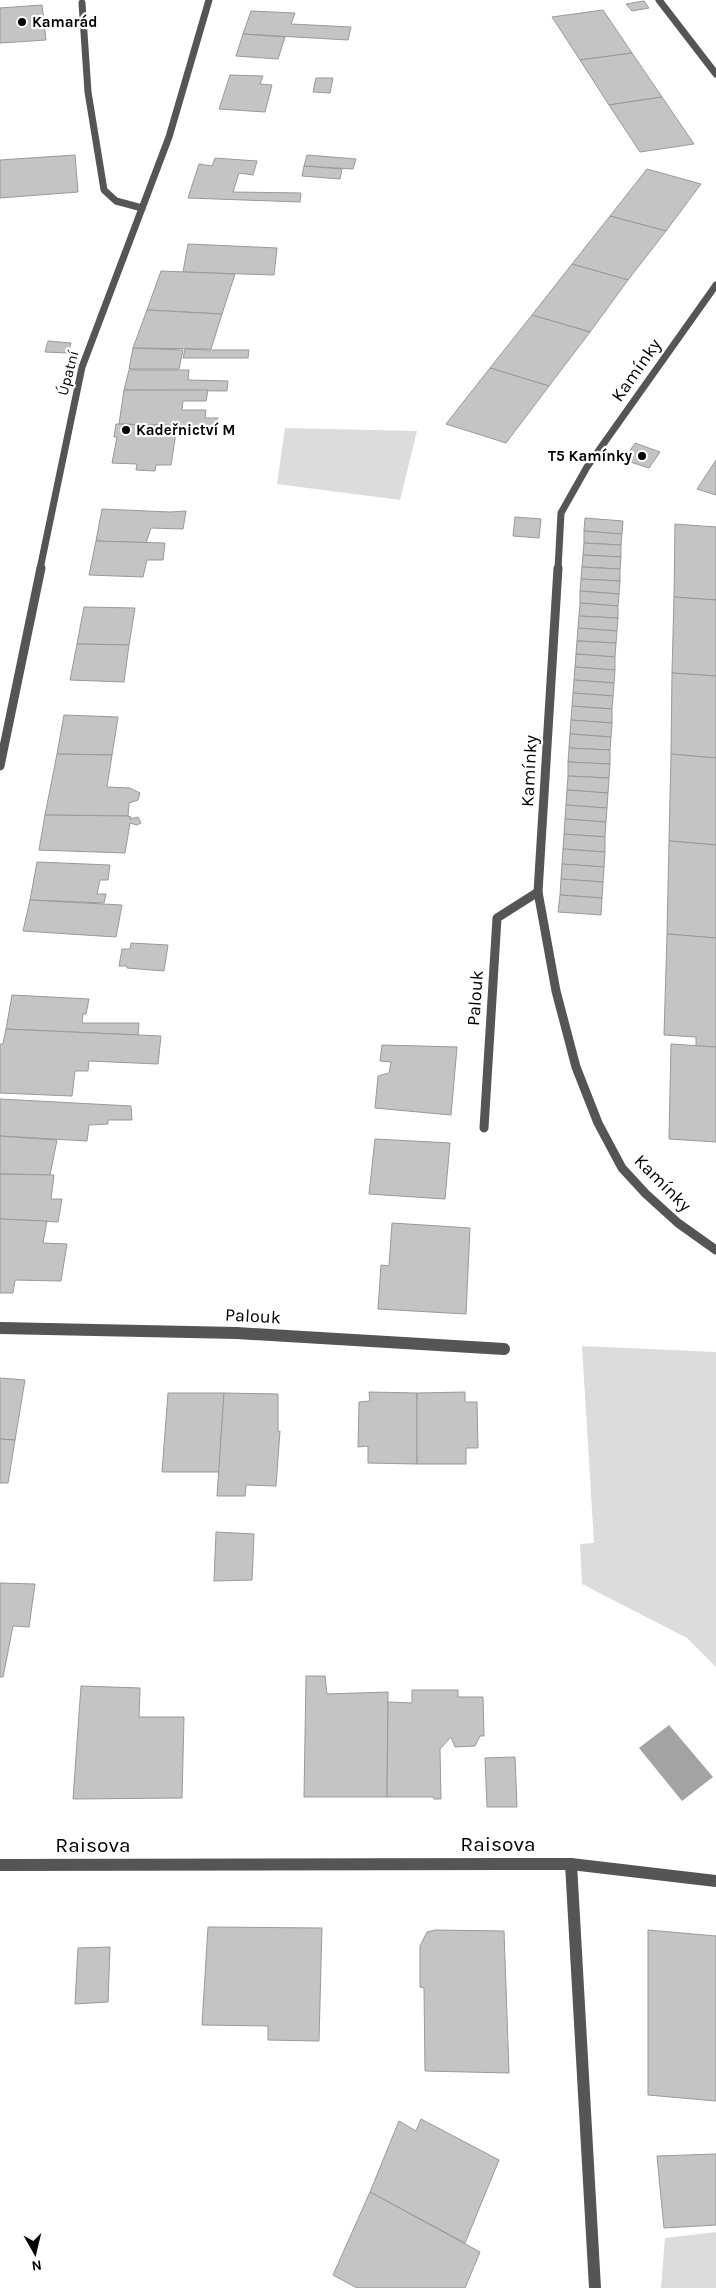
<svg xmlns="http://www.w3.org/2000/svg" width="716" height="2288" font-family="Karla,sans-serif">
<rect width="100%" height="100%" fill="#fff"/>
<g fill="#dcdcdc">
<path d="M285,428L417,431L400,500L277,484Z"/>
<path d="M582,1346L716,1352V1667L687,1638L582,1584L580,1544L594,1543Z"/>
<path d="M716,2232V2288H661L665,2238Z"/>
</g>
<path fill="#a3a3a3" d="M669,1725L713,1777L682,1801L639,1748Z"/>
<g fill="#c4c4c4" stroke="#999">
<path d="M644,1L649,8L632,11L626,4Z"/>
<path d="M42,5L46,40L0,43V8Z"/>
<path d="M603,10L632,53L580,60L552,17Z"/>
<path d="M251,11L295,13L291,24L351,27L348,40L243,34Z"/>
<path d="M243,34L285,37L278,59L236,56Z"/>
<path d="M632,53L662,97L609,105L580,60Z"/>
<path d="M230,75L263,76L260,84L272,85L265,112L219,109Z"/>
<path d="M316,78H333L330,93L313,92Z"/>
<path d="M662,97L694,144L640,152L609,105Z"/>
<path d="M75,155L78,192L0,198V160Z"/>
<path d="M307,155L356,159L353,169L304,166Z"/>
<path d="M215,158L257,161L253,175L239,173L233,192L301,193L300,202L188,198L199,164L212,166Z"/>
<path d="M304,166L342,169L340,179L302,176Z"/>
<path d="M647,169L701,184L666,231L610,216Z"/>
<path d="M610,216L666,231L628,280L572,264Z"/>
<path d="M188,244L277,248L274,275L183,272Z"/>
<path d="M572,264L628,280L590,332L532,315Z"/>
<path d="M161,271L235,274L222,314L147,310Z"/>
<path d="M147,310L222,314L211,349L133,348Z"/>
<path d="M532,315L590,332L549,386L490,368Z"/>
<path d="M48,341L71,343L68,353L45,352Z"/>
<path d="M133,348L183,350L179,369H129Z"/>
<path d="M185,349L208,350H249L248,358H183Z"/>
<path d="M490,368L549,386L506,443L446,424Z"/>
<path d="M129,370H189L188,380L228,381L227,391L124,390Z"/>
<path d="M124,390H208L206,401H183L182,410H206L205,418H218L216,426L119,424Z"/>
<path d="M116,424L177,426L171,465H156L155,471L136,470L137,464L112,463L117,437H114Z"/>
<path d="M635,443L660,452L649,468L624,460Z"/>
<path d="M716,460V495L697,489Z"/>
<path d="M102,509L170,512L186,511L183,529L151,528L146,543L96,541Z"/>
<path d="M515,517L541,519L539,538L513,536Z"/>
<path d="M585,518L623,521L622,534L584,531Z"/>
<path d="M675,524L716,527V600L674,597Z"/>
<path d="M584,531L622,534L621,545L584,543Z"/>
<path d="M96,541L165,543L163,560H147L143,577L89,575Z"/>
<path d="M584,543L621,545V557L583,555Z"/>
<path d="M583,555L621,557L620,569L582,567Z"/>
<path d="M582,567L620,569V581L581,579Z"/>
<path d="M581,579L620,581L619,594L580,591Z"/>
<path d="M580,591L619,594L618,606L580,603Z"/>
<path d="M674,597L716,600V676L672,673Z"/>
<path d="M580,603L618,606V618L579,616Z"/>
<path d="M84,607L135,608L129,645L77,644Z"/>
<path d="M579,616L618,618L617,631L578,628Z"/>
<path d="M578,628L617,631L616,643L577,641Z"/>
<path d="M577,641L616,643L615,657L576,654Z"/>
<path d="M77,644L129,645L124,682L70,680Z"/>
<path d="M576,654L615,657V670L575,667Z"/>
<path d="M575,667L615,670L614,683L574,680Z"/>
<path d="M672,673L716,676V758L671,754Z"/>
<path d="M574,680L614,683L613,696L573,693Z"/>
<path d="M573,693L613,696L612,709L572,706Z"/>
<path d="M572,706L612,709V723L571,720Z"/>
<path d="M64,715L118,717L112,755L57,754Z"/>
<path d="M571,720L612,723L611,737L570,734Z"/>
<path d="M570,734L611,737L610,750L569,748Z"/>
<path d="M569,748L610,750V764L568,762Z"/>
<path d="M57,754L112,755L107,787L130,788L140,793L138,800L129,803L128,816L45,815Z"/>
<path d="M671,754L716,758V845L669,841Z"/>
<path d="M568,762L610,764L609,778L568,776Z"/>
<path d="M568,776L609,778L608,793L567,790Z"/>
<path d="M567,790L608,793L607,808L566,805Z"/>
<path d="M566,805L607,808L606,822L565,819Z"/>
<path d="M45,815L128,816L131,817L130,819L138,817L141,823L137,825L130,823L125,853L39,850Z"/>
<path d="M565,819L606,822L605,837L564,834Z"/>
<path d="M564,834L605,837V852L563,849Z"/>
<path d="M669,841L716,845V938L667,934Z"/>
<path d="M563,849L605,852L604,867L562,864Z"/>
<path d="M37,862L110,865L108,880H100L97,894H106L104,903L30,900Z"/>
<path d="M562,864L604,867L603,882L561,879Z"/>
<path d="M561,879L603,882L602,898L560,895Z"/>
<path d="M560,895L602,898L601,915L558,912Z"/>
<path d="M30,900L122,905L116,937L23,931Z"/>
<path d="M667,934L716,938V1047L696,1046V1037L664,1035Z"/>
<path d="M131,943L168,945L164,971L127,968V966H119L122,949H130Z"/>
<path d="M12,995L89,999L86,1014H83L82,1023H139L138,1035L6,1029Z"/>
<path d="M6,1029L161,1036L158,1064L89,1061L88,1071H75L72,1096L0,1093V1044H3Z"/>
<path d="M671,1044L716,1047V1142L669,1139Z"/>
<path d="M382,1045L457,1047L451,1115L375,1108L378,1076L389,1073L391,1062L380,1061Z"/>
<path d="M0,1099L131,1106L132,1120H108V1124L89,1125L87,1141L0,1136Z"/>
<path d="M0,1136L57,1140L50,1175L0,1174Z"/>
<path d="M375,1139L450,1143L445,1199L369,1194Z"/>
<path d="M0,1174L54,1175L51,1199H62L58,1222L0,1219Z"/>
<path d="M0,1219L47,1221L43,1243L67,1244L61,1281L15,1280L13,1293H0Z"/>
<path d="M392,1223L470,1228L466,1314L378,1309L381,1265L389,1266Z"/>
<path d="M0,1378L25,1380L15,1440L0,1439Z"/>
<path d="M369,1392L417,1393V1464L368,1463V1446L358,1447L359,1402L370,1401Z"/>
<path d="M465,1392V1402H477L478,1448H466V1464H417V1393Z"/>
<path d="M168,1393H224L219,1472H162Z"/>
<path d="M224,1393L278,1394V1432L280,1431L276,1486L246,1485L245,1496H217Z"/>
<path d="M0,1439L15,1440L8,1483H0Z"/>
<path d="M216,1532L254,1534L252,1580L214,1581Z"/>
<path d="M0,1583L35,1584L29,1627L13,1626L3,1677H0Z"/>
<path d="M306,1676H325L327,1694L388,1692L387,1797H304Z"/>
<path d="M81,1686L140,1688L139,1717H184L182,1798L73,1799Z"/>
<path d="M412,1690H458V1697H483L484,1736H480L475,1746L455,1747L451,1737L440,1749L441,1799H434V1797H387L388,1702L412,1703Z"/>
<path d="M515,1757L517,1807H487L485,1758Z"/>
<path d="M208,1927L322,1928L319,2041L268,2040V2026L202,2025Z"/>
<path d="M435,1930L504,1931L509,2073L425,2071L424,1988L420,1987V1946L427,1932Z"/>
<path d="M648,1930L716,1936V2101L648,2095Z"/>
<path d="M110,1947L108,2002L75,2004L78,1948Z"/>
<path d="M421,2119L499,2160L465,2243L370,2192L399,2121L416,2131Z"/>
<path d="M716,2154V2225L664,2228L657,2156Z"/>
<path d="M370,2192L480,2252L465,2288H357L333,2275Z"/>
</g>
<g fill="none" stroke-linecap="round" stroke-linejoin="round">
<path stroke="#555" stroke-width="7" d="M82,3L88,92L104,190L116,201L142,208"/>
<path stroke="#555" stroke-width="12" d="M571,1864L716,1881"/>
<g stroke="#555" stroke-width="7">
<path d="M659,0L716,74"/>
<path d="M40,569L82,367L169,137L209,0"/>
<path d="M558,569L561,513L587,467L716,285"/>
</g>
<g stroke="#555" stroke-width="9">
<path d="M558,568L538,892L556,991L576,1067L598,1123L622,1168L646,1194L678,1223L716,1250"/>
<path d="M0,766L41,568"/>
<path d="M484,1128L497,918L538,892"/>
</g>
<g stroke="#555" stroke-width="12">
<path d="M0,1328L237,1333L504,1349"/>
<path d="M0,1865L571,1864L595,2288"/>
</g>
</g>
<g fill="#000" stroke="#fff" stroke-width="2">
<circle cx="22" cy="22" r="5"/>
<circle cx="126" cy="430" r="5"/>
<circle cx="642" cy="456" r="5"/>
</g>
<g text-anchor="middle" stroke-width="4.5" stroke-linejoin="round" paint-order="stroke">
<g font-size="15" font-weight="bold" fill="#000" stroke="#fff" text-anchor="start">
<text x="32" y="27">Kamarád</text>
<text x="136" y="435">Kadeřnictví M</text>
<text x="632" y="461" text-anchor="end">T5 Kamínky</text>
</g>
<g font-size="15" fill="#000" stroke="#fff">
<text transform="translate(68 373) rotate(-75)" y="5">Úpatní</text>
</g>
<g font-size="18" fill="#000" stroke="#fff">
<text transform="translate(636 370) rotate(-55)" y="6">Kamínky</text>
<text transform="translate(529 771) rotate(-87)" y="6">Kamínky</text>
<text transform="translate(475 998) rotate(-86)" y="6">Palouk</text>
<text transform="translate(663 1183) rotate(45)" y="6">Kamínky</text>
<text transform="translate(253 1316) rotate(3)" y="6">Palouk</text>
</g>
<g font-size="21" fill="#000" stroke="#fff">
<text x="498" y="1851">Raisova</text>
<text x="93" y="1852">Raisova</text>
</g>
</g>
<g transform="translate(35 2253) rotate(172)" stroke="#ffffff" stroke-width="4" paint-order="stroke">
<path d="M0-4L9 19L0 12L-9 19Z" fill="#000000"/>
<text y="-8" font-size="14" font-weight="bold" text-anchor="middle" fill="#000000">N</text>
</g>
</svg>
